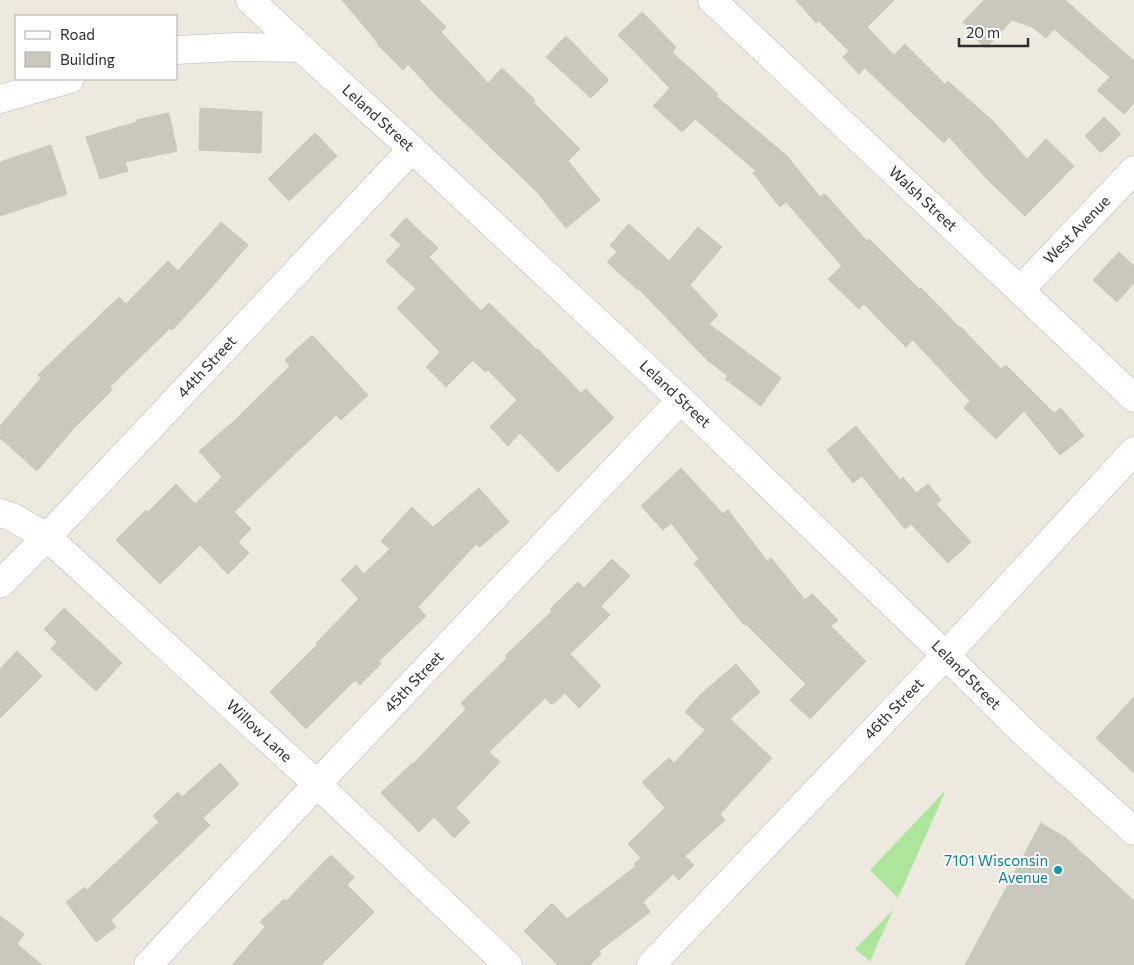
<svg xmlns="http://www.w3.org/2000/svg" width="1134" height="965" font-family="Commissioner,sans-serif">
<rect width="100%" height="100%" fill="#eee9df"/>
<g fill="#ace59b">
<path d="M946,790L898,898L870,870Z"/>
<path d="M893,910L870,961L855,949Z"/>
</g>
<g fill="#cac7bd" stroke="#cac6b8">
<path d="M342,0H419L446,27L441,32L488,83L502,68L535,100L533,102L580,149L568,161L600,200L566,228L536,191L437,96L408,64L403,70L377,44L378,43Z"/>
<path d="M796,0H894L867,27L894,55L905,44L945,84L948,81L994,122L1027,159L1046,139L1074,166L1025,216L987,179L949,137L944,143L865,68L859,74L843,57L849,51L819,21L816,23Z"/>
<path d="M984,0H1065L1134,61V103L1124,114L1097,90L1110,77L1054,29L1046,38L1032,27L1012,20L986,48L967,31L970,28L963,22Z"/>
<path d="M642,12L676,47L672,52L718,94L716,96L787,156L820,197L825,194L867,241L869,239L920,290L921,288L960,328L961,327L1001,369L1006,365L1054,413L1061,408L1084,436L1060,455L1024,411L996,439L964,408L970,401L913,340L906,347L864,304L859,309L828,279L842,266L786,202L780,207L753,173L756,171L695,119L682,132L653,106L670,88L618,35Z"/>
<path d="M566,36L609,80L591,98L546,57Z"/>
<path d="M200,108L262,112L261,153L199,150Z"/>
<path d="M169,113L177,151L125,162L128,171L100,179L86,137L137,122L136,120Z"/>
<path d="M1104,117L1121,134L1101,153L1085,136Z"/>
<path d="M315,133L337,156L289,201L268,179Z"/>
<path d="M51,145L67,194L0,216V162Z"/>
<path d="M406,218L438,248L429,257L481,311L489,303L537,350L538,349L581,393L586,389L614,418L558,472L520,433L508,446L490,427L517,400L488,370L485,372L473,360L446,387L426,367L440,352L397,308L416,289L386,261L401,245L390,235Z"/>
<path d="M221,222L248,245L204,296L172,330L170,328L110,387L112,390L74,428L37,471L0,438V426L41,378L38,375L119,297L126,304L168,261L178,271Z"/>
<path d="M629,224L669,261L698,227L722,247L690,285L718,315L709,324L781,378L761,406L725,379L728,376L706,359L639,289L638,290L607,262L617,252L610,245Z"/>
<path d="M1119,252L1134,266V283L1117,302L1093,280Z"/>
<path d="M312,335L368,395L341,420L336,415L234,512L251,529L238,542L249,553L228,574L200,545L160,584L116,540L146,510L148,512L176,484L195,504L222,477L199,451L234,421L290,366L285,360Z"/>
<path d="M856,426L900,480L903,477L916,493L928,484L941,500L936,504L971,542L948,563L911,524L905,529L862,476L853,483L827,450Z"/>
<path d="M681,468L723,514L728,510L767,561L771,558L805,600L812,594L838,620L831,626L866,661L810,719L790,700L806,684L746,624L744,625L694,563L699,559L671,523L663,530L641,506Z"/>
<path d="M479,488L509,522L480,547L476,544L418,607L426,616L379,661L381,664L360,685L355,680L306,729L270,692L318,644L316,643L359,599L341,580L356,565L364,574L390,549L381,541L412,507L433,527Z"/>
<path d="M612,559L630,576L601,606L610,615L570,654L601,686L579,708L565,693L552,705L545,698L489,752L500,762L456,808L470,822L454,838L434,817L419,832L381,793L412,763L413,764L466,709L461,703L507,658L505,656L552,611L550,609L578,582L584,588Z"/>
<path d="M64,608L122,663L96,691L51,649L57,642L44,629Z"/>
<path d="M17,651L42,676L0,718V669Z"/>
<path d="M736,664L760,692L730,719L772,758L720,814L725,820L685,856L694,865L679,880L673,874L643,902L650,912L599,951L601,954L590,965H558L524,931L552,903L567,919L636,866L634,864L641,858L628,844L665,808L642,782L669,758L674,763L705,730L685,712L701,694Z"/>
<path d="M1134,697V773L1096,738Z"/>
<path d="M220,763L239,784L203,818L210,825L111,920L116,927L96,942L66,902L85,887L87,890L159,822L153,816L178,792L182,797Z"/>
<path d="M1041,823L1066,838L1134,901V965H965Z"/>
<path d="M331,855L354,877L347,885L374,912L321,965H232L265,927L260,922L284,899L286,901Z"/>
<path d="M0,916L24,934L17,944L42,965H0Z"/>
</g>
<g fill="none" stroke-linecap="round" stroke-linejoin="round">
<defs>
<g id="minor">
<path d="M250,0L301,48L412,149L681,400L931,641L1032,740L1134,831"/>
<path d="M712,0L1134,398"/>
<path d="M176,50L236,47L301,48"/>
<path d="M0,99L70,79"/>
<path d="M1020,290L1134,170"/>
<path d="M0,513L12,517L47,537L317,784L508,965"/>
<path d="M0,584L47,537L412,149"/>
<path d="M148,965L317,784L681,400"/>
<path d="M651,965L946,655L1134,451"/>
</g>
</defs>
<use href="#minor" stroke="#b3b4c0" stroke-width="29"/>
<use href="#minor" stroke="#fff" stroke-width="28"/>
</g>
<circle fill="#0f9aa8" stroke="#fff" stroke-width="2" cx="1058" cy="870" r="5"/>
<g text-anchor="middle" stroke-width="4" stroke-linejoin="round" paint-order="stroke">
<g font-size="15" fill="#2d2d2d" stroke="#fff">
<text transform="translate(378 118) rotate(42)" y="5">Leland Street</text>
<text transform="translate(923 199) rotate(43)" y="5">Walsh Street</text>
<text transform="translate(1077 230) rotate(-46)" y="5">West Avenue</text>
<text transform="translate(207 367) rotate(-47)" y="5">44th Street</text>
<text transform="translate(675 394) rotate(43)" y="5">Leland Street</text>
<text transform="translate(966 675) rotate(45)" y="5">Leland Street</text>
<text transform="translate(414 682) rotate(-46)" y="5">45th Street</text>
<text transform="translate(894 709) rotate(-46)" y="5">46th Street</text>
<text transform="translate(259 731) rotate(43)" y="5">Willow Lane</text>
</g>
<g font-size="15" fill="#0d838f" stroke="#fff" text-anchor="end">
<text x="1048" y="866">7101 Wisconsin<tspan x="1048" dy="17">Avenue</tspan></text>
</g>
</g>
<rect x="15" y="15" width="162" height="65" fill="#ffffff" stroke="#ababab"/>
<rect x="25" y="31" width="25" height="8" fill="#ffffff" stroke="#ababab"/>
<text x="60" y="40" font-size="15" fill="#2d2d2d">Road</text>
<rect x="25" y="52" width="25" height="15" fill="#cac7bd" stroke="#ababab"/>
<text x="60" y="65" font-size="15" fill="#2d2d2d">Building</text>
<path d="M959 38v8h69v-8" fill="none" stroke="#2d2d2d" stroke-width="2.5"/>
<text x="966" y="38" font-size="15" fill="#2d2d2d" stroke="#ffffff" stroke-width="4" paint-order="stroke">20 m</text>
</svg>
